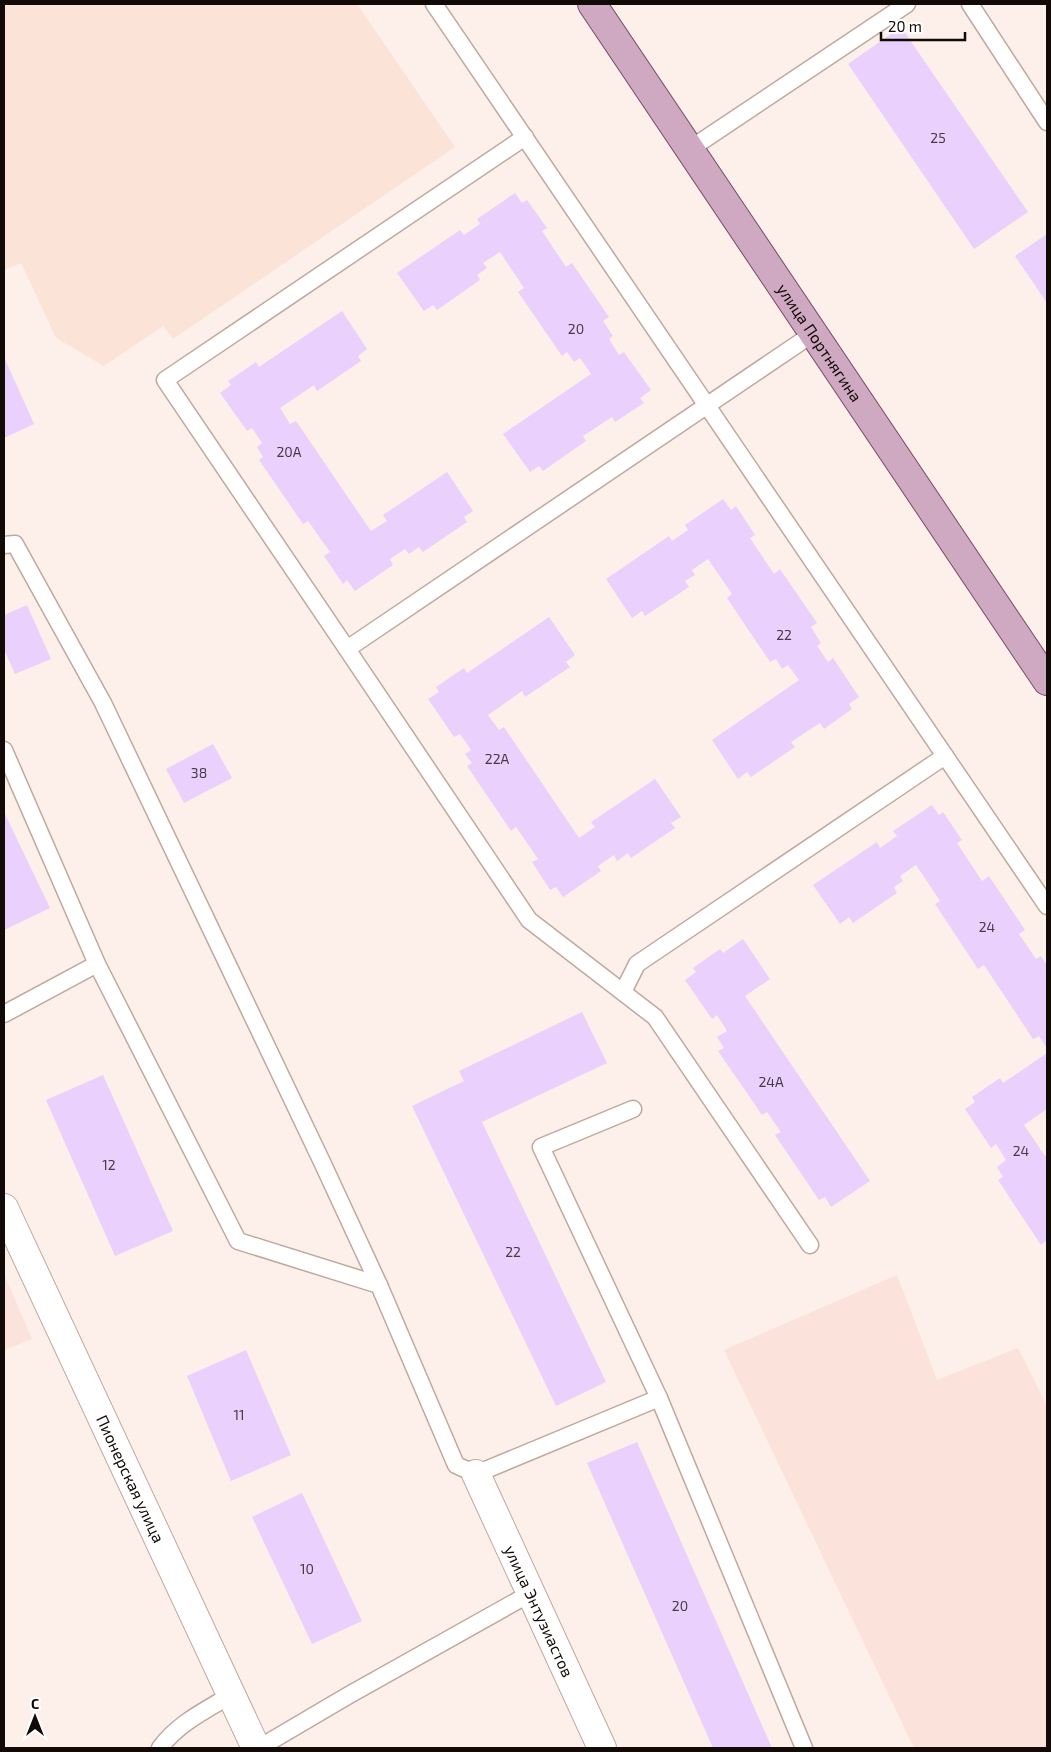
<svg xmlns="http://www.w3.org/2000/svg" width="1051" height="1752" font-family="'Exo 2',sans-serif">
<rect width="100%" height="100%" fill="#fdefe9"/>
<path fill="#fce3d7" d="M4,4H357L455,147L173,339L163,326L104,366L56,338L21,263L4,270Z"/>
<g fill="#fbe2da">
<path d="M4,1274L32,1339L4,1350Z"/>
<path d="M897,1275L937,1380L1018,1348L1047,1406V1748H914L724,1350Z"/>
</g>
<g fill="#ead0fc">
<path d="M901,27L1028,212L974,249L848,64Z"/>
<path d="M515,193L522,203L527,200L547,228L542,231L566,267L572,263L609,317L603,321L613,336L609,339L619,355L624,352L651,390L640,398L644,403L615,422L612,417L583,436L586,441L543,471L539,466L530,472L503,434L591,374L580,358L574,362L567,352L562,356L518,292L524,288L500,252L483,263L487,268L477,275L480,280L437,310L433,305L424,311L397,273L460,230L464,235L480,224L477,219Z"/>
<path d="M1047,234V303L1015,256Z"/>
<path d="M342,311L367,349L358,356L361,361L317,391L314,385L280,408L290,424L296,421L371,531L387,521L383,515L447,472L473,511L464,517L467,522L423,552L419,547L409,554L405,549L390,559L393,565L355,591L347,580L343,584L324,556L330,552L308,521L303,524L259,460L263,457L257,447L262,443L252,428L247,431L220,393L231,385L228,381L256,362L259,367Z"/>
<path d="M4,357L34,424L4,438Z"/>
<path d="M723,499L731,510L736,506L755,535L750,538L774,574L780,569L817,623L811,627L821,643L817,646L828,662L833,658L859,697L849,704L852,709L824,729L820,723L791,742L795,747L751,777L747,772L738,779L712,740L799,680L788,665L782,669L776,659L770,662L727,598L732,594L708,559L692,570L695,575L685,581L689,587L645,616L642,611L632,618L606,579L669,536L672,541L688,530L685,525Z"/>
<path d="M27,605L51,659L15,674L4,649V615Z"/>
<path d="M549,617L575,655L566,662L570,667L525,697L522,691L488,715L499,730L504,727L579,838L595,827L591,822L655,779L681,817L671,823L675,828L631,858L628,853L617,861L614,855L598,866L601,871L563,897L556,887L550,890L532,862L538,859L516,827L511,831L467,766L472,763L465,754L471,750L460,734L454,737L428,699L439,692L436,687L464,668L467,673Z"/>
<path d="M213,744L232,778L184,803L166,769Z"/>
<path d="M932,805L939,815L943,812L962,840L957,843L982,881L989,876L1025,930L1019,934L1036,959L1041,956L1047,965V1048L1039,1036L1033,1039L984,965L978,969L935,904L940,901L916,865L900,876L903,881L894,887L897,893L853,923L849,917L840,924L813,885L877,842L880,848L897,836L893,831Z"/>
<path d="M4,812L50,908L4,930Z"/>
<path d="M743,939L770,979L745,996L870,1181L831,1207L825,1197L819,1200L775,1135L781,1132L767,1112L762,1115L718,1051L724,1048L717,1037L727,1031L717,1015L712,1019L685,980L696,972L693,968L720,949L723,953Z"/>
<path d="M582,1012L607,1063L482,1122L606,1382L556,1406L412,1106L464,1081L459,1071Z"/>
<path d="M1047,1053V1109L1024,1125L1045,1156L1047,1155V1240L1041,1245L998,1180L1003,1177L997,1167L1006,1160L996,1144L991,1148L965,1109L975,1102L972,1097L1000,1078L1003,1083Z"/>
<path d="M103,1075L173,1231L115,1256L46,1100Z"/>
<path d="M246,1350L291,1455L231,1481L187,1376Z"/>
<path d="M637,1442L772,1748H713L587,1463Z"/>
<path d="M302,1493L362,1621L312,1644L252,1517Z"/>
</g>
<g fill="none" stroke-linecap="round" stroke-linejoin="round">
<defs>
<g id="service">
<path d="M434,4L1047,906"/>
<path d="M970,4L1047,122"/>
<path d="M525,137L165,380L347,649L814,333"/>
<path d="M690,149L907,4"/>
<path d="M4,545L15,544L103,703L322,1162L379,1285"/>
<path d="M347,649L529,920L655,1017L810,1245"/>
<path d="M4,750L97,964L238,1241L379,1285L456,1465L476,1474L659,1398"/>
<path d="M623,992L637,964L945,756"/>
<path d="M4,1014L97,964"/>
<path d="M633,1109L541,1147L659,1398L804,1748"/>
<path d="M160,1748C177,1724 206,1710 231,1695"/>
<path d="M259,1748L349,1695L531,1593"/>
</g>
<g id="minor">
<path id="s1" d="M476,1474L602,1748"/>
</g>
<g id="tertiary">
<path id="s2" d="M4,1208L256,1748"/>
</g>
<g id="primary">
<path id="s3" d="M592,4L1047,681"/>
</g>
</defs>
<use href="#service" stroke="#bfa99f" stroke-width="19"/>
<use href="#minor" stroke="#bfa99f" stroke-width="30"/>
<use href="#tertiary" stroke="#bfa99f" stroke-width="30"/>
<use href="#primary" stroke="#784b65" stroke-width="30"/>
<use href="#service" stroke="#fff" stroke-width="16"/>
<use href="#minor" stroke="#fff" stroke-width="28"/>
<use href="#tertiary" stroke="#fff" stroke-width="28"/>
<use href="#primary" stroke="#cfa8c1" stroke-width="28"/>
</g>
<g text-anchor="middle" stroke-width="4.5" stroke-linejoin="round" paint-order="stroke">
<g font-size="14" fill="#473c44">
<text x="938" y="143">25</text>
<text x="576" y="334">20</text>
<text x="289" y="457">20А</text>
<text x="784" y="640">22</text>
<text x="497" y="764">22А</text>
<text x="199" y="778">38</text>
<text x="987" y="932">24</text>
<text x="771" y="1087">24А</text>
<text x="1021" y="1156">24</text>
<text x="109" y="1170">12</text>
<text x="513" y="1257">22</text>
<text x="239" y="1420">11</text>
<text x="307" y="1574">10</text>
<text x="680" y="1611">20</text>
</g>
<g font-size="16" fill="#110a07" stroke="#fff">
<text dy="6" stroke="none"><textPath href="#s3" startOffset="408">улица Портнягина</textPath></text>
<text dy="6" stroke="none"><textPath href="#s2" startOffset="299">Пионерская улица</textPath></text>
<text dy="6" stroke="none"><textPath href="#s1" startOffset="151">улица Энтузиастов</textPath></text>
</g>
</g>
<rect width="1051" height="1752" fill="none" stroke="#110a07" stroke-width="10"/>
<g transform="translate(35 1717)" stroke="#ffffff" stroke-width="4" paint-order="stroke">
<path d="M0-4L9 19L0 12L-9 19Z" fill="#110a07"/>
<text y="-8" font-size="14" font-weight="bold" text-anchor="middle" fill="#110a07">С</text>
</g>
<path d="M881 32v8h84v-8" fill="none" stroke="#110a07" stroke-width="2.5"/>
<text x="888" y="32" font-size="15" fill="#110a07" stroke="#ffffff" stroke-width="4" paint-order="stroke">20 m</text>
</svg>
